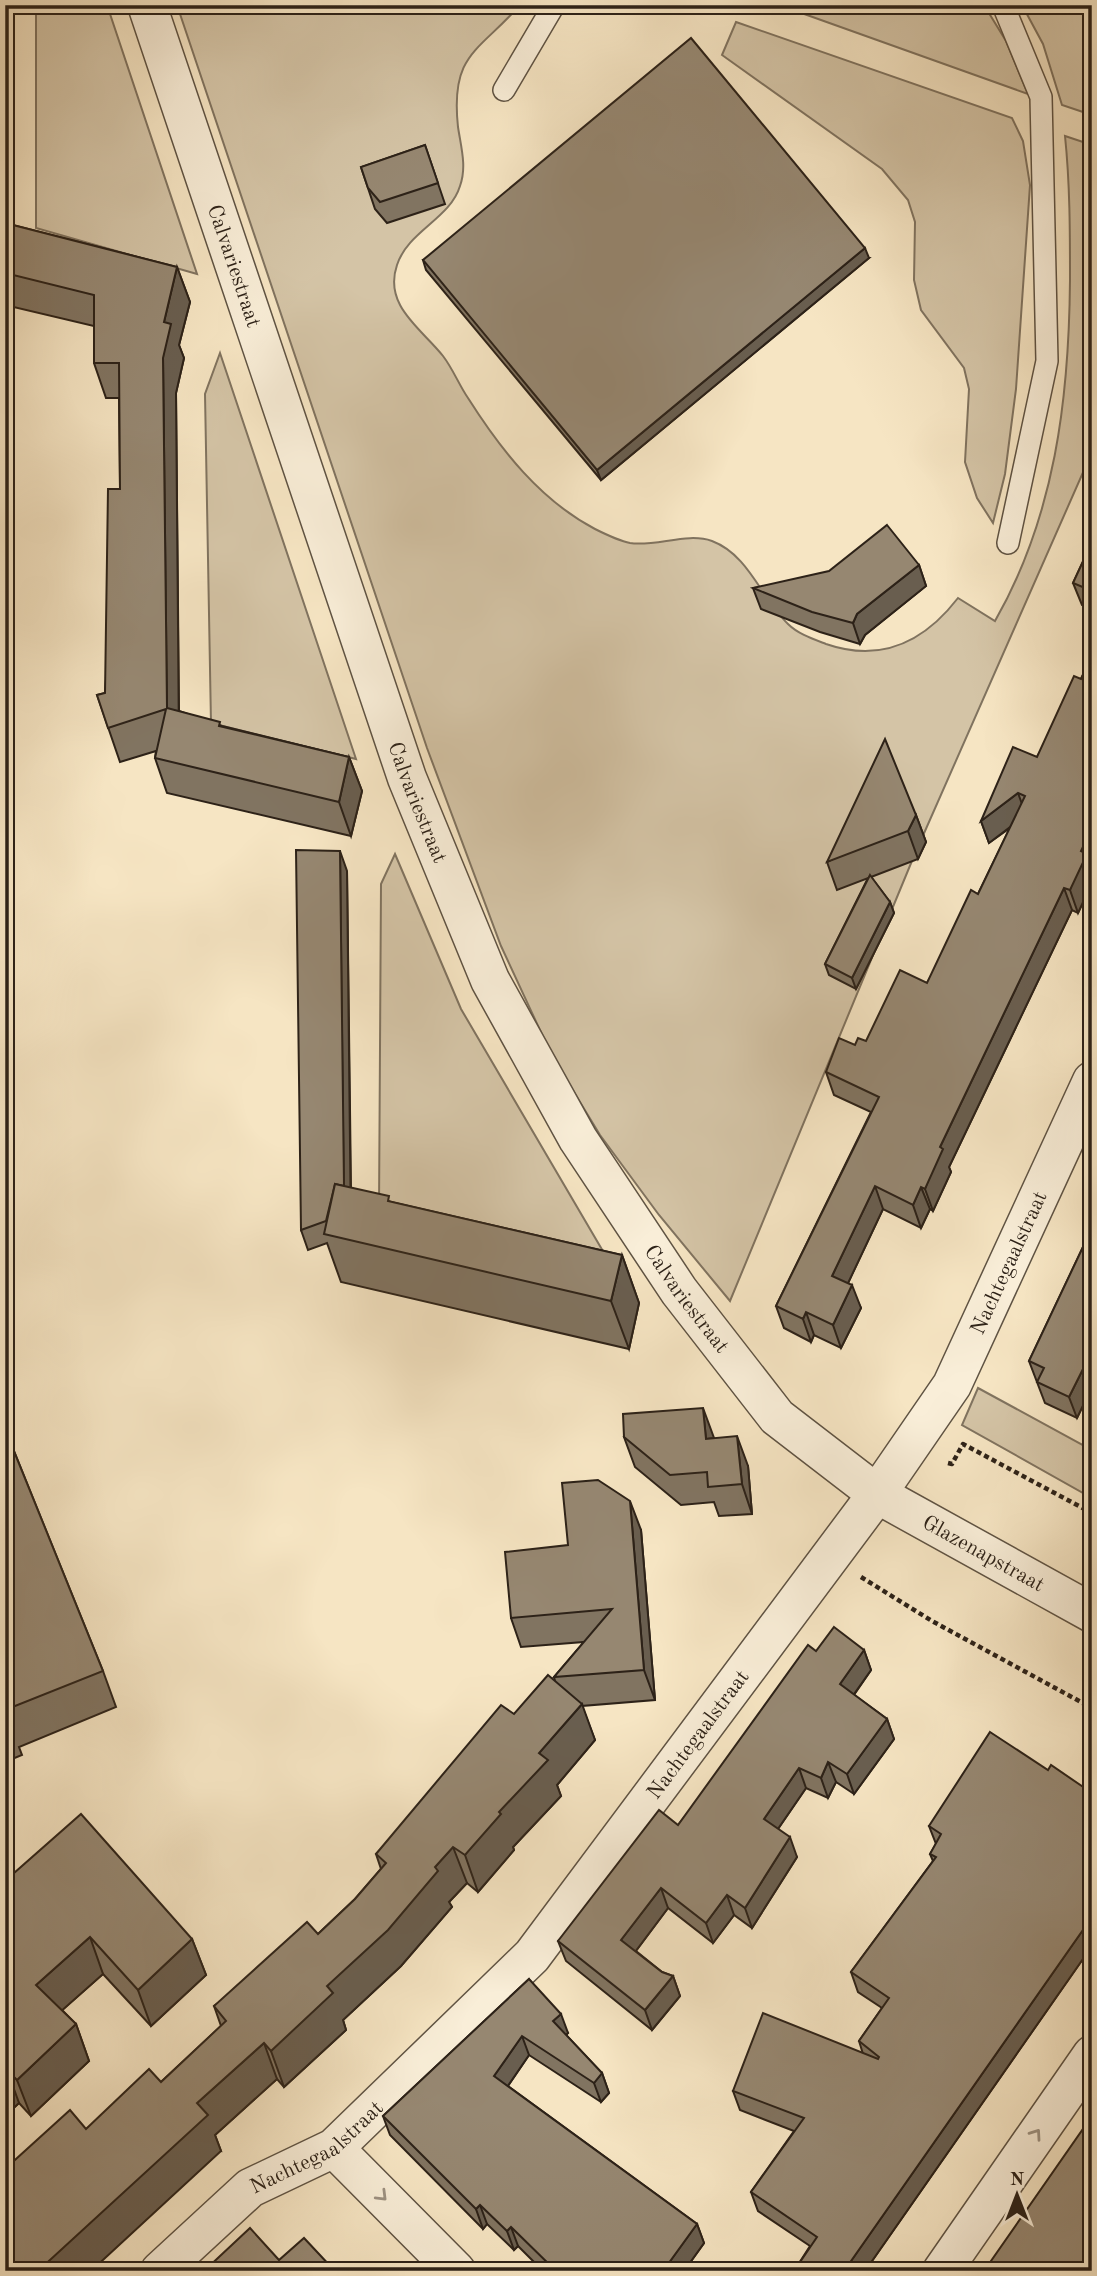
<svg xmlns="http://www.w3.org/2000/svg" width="1097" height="2276" font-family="'Old Standard TT',serif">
<rect width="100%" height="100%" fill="#f6e5c3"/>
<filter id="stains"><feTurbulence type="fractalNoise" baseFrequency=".00286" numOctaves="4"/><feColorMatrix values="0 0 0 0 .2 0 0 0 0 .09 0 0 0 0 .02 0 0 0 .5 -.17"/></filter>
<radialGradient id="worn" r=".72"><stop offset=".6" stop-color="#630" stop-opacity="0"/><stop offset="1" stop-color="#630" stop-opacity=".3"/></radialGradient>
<g fill="#d4c4a6" stroke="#80735f" stroke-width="2">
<path d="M36,5H107L197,274L36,228Z"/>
<path d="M177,5H520C479,52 450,53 458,127C461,147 467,167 460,186C450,219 408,231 397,265C383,306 422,329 443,356C453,369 459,385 468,398C501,450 540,500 595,529C605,534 620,541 630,543C656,547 687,532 712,541C749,555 761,598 788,624C798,634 813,639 826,644C881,663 924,642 958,598L995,621C1055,516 1069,399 1070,280C1070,232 1070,184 1065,136L1092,145V452L914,856L730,1301L659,1215L600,1135L552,1056L501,946L427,748Z"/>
<path d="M779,5H984L1006,41L1028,94Z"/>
<path d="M1022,5H1092V115L1062,105L1043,44Z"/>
<path d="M736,22L1012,118L1023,141L1030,185L1016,389L1005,474L993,523L977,498L965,462L969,389L964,368L921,310L914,280L915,222L908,200L882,169L722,55Z"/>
<path d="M220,353L356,759L211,723L205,394Z"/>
<path d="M395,854L461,1009L614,1270L379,1211L381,884Z"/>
<path d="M978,1388L1092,1450V1498L962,1425Z"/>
</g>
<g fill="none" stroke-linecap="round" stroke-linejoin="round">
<defs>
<g id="lane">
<path d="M1003,5L1041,97L1047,361L1008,543"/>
<path d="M504,90L554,5"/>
</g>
<g id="street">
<path id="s1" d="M147,5L407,778L490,980L578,1139L679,1291L777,1417L877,1494L1092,1613"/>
<path d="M334,2148L456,2271"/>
<path id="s2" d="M160,2271L250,2188L334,2148L532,1956L877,1494L952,1385L1092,1081"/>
<path d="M942,2271L1092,2055"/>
</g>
</defs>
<use href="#lane" stroke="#5f5343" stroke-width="24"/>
<use href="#street" stroke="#5f5343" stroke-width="41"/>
<g stroke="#2d2218" stroke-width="4.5" stroke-dasharray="5 3.5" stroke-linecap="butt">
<path d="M948,1463L952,1464L963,1444L1092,1513"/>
<path d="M861,1577L932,1621L1092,1708"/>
</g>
<use href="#lane" stroke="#f9eed8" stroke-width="21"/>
<use href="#street" stroke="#f9eed8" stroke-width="38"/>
</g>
<g fill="#817461" stroke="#2d2218" stroke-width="2">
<path d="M425,145L445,204L387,223L375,209L361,167Z"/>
<path d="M5,223L177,267L190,302L179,345L184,358L176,393L179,711L222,726L349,757L362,791L351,836L167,793L155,758L156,751L120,762L97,695L105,693L120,489L119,398H106L94,363V326L5,305Z"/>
<path d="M869,258L601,480L426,270L423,260Z"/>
<path d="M1092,542V610L1082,605L1073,583Z"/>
<path d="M919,565L926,586L865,635L860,644L820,632L761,609L753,588Z"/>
<path d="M1092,655V883L1078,913L1072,910L949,1167L951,1172L933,1211L930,1209L921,1228L883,1209L848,1283L861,1308L841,1348L814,1335L811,1342L784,1328L776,1306L871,1112L834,1095L826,1072L855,1045L866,1041L927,983L978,894L1010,828L989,843L981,821L1037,757L1081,679Z"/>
<path d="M916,815L926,842L918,859L871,877L890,902L894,913L856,989L829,975L825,964L868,878L837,890L827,862Z"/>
<path d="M347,871L351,1188L391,1202L622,1255L639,1303L629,1349L341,1282L327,1243L308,1250L301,1230Z"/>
<path d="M1092,1228V1387L1077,1418L1045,1403L1029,1361Z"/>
<path d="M5,1429L103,1671L116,1707L19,1747L22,1755L5,1762Z"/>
<path d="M624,1437L714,1438L748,1466L752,1514L719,1516L714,1502L681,1505L635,1467Z"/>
<path d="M641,1530L655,1700L582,1706L595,1740L557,1785L561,1796L513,1847L514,1850L478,1892L467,1883L449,1902L452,1907L401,1966L343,2020L346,2030L284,2087L277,2079L215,2135L221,2151L86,2129L161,2082L221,2026L214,2006L318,1934L355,1899L381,1869L376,1854L514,1714L555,1681L554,1677L584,1642L521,1647L511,1618L568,1545Z"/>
<path d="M864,1650L871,1670L854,1695L887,1719L894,1739L854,1794L836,1782L828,1798L806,1788L778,1829L797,1857L752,1928L734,1915L713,1943L668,1908L636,1951L662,1972L673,1976L680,1996L652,2030L566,1961L558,1941L678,1825L816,1651Z"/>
<path d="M1048,1770L1092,1793V1946L865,2271H794L810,2246L758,2211L751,2192L794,2131L740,2110L733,2091L863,2054L859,2041L882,2008L858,1992L851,1972L933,1861L930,1854L936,1844L929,1826Z"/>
<path d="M5,1881L192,1939L206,1975L151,2026L103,1974L62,2010L76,2024L89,2061L31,2116L19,2103L5,2116Z"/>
<path d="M529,1979L568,2033L566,2035L602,2073L609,2093L601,2102L529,2055L508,2086L697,2224L704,2243L684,2271H543L518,2246L514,2250L487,2224L483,2229L390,2135L383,2116Z"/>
</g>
<g fill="#695e4f" stroke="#2d2218" stroke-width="2">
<path d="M865,248L869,258L601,480L597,470Z"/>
<path d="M177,267L190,302L179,345L184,358L176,393L179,742L167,708L163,358L164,322Z"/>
<path d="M919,565L926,586L865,635L860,644L853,623L857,614Z"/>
<path d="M349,757L362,791L351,836L339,802Z"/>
<path d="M1018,793L1026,815L989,843L981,821Z"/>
<path d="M916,815L926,842L918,859L908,831Z"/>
<path d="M1092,828V883L1078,913L1070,890L1081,851Z"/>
<path d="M340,851L347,871L351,1234L344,1215Z"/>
<path d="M1064,888L1072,910L949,1167L951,1172L933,1211L925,1189L940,1147Z"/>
<path d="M890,902L894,913L856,989L852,978Z"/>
<path d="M875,1186L883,1209L841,1298L832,1276Z"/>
<path d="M921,1187L930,1209L921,1228L913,1205Z"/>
<path d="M622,1255L639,1303L629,1349L611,1301Z"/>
<path d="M852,1285L861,1308L841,1348L833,1325Z"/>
<path d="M806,1312L814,1335L811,1342L803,1319Z"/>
<path d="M1092,1351V1387L1077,1418L1069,1397Z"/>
<path d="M703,1408L714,1438L706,1439Z"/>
<path d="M737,1436L748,1466L752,1514L742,1484Z"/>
<path d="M630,1501L641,1530L655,1700L644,1670Z"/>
<path d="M864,1650L871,1670L847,1704L840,1684Z"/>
<path d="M582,1704L595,1740L557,1785L561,1796L513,1847L514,1850L478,1892L465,1855L539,1753Z"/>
<path d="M887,1719L894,1739L854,1794L847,1774Z"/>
<path d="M828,1762L836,1782L828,1798L821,1778Z"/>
<path d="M799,1768L806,1788L771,1839L764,1819Z"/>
<path d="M790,1837L797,1857L752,1928L745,1908Z"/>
<path d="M453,1847L467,1883L449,1902L452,1907L401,1966L343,2020L346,2030L284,2087L271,2051L327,1986Z"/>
<path d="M661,1888L668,1908L629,1960L621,1940Z"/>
<path d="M727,1895L734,1915L713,1943L706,1923Z"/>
<path d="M1092,1917V1946L865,2271H844Z"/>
<path d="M90,1937L103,1974L50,2021L36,1985Z"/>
<path d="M192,1939L206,1975L151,2026L138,1990Z"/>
<path d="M673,1976L680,1996L652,2030L645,2010Z"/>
<path d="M561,2014L568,2033L560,2041L553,2021Z"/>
<path d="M76,2024L89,2061L31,2116L17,2080Z"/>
<path d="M522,2036L529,2055L501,2096L494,2076Z"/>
<path d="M264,2043L277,2079L215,2135L221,2151L91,2271H38L197,2103Z"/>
<path d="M6,2067L19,2103L5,2116V2068Z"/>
<path d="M602,2073L609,2093L601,2102L594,2083Z"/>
<path d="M480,2205L487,2224L483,2229L476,2209Z"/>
<path d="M697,2224L704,2243L684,2271H663Z"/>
<path d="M511,2227L518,2246L514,2250L507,2231Z"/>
</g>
<g fill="#968771" stroke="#2d2218" stroke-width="2">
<path d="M691,38L865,248L597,470L423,260Z"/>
<path d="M425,145L438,183L380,202L368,188L361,167Z"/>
<path d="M5,223L177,267L164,322L171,324L163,358L167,708L220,722L219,726L349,757L339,802L155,758L166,709L108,728L97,695L105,693L108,489H120L119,363H94V295L5,273Z"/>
<path d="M887,525L919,565L857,614L853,623L812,612L753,588L829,571Z"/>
<path d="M1092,542V591L1073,583Z"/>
<path d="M1092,655V828L1081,851L1087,854L1070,890L1064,888L940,1147L943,1149L925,1189L921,1187L913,1205L875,1186L832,1276L852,1285L833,1325L806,1312L803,1319L776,1306L879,1097L826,1072L839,1038L855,1045L858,1038L866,1041L900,970L927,983L971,890L978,894L1025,796L1018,793L981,821L1013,747L1037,757L1074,676L1081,679Z"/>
<path d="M885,739L916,815L908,831L827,862Z"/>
<path d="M296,850L340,851L344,1186L335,1184L326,1221L301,1230Z"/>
<path d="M870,875L890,902L852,978L825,964Z"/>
<path d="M335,1184L389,1196L388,1201L622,1255L611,1301L324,1234Z"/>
<path d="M1092,1228V1351L1069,1397L1037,1382L1044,1368L1029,1361Z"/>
<path d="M703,1408L706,1439L737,1436L742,1484L708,1487L707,1472L670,1475L624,1437L623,1414Z"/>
<path d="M5,1429L103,1671L5,1710Z"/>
<path d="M598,1480L630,1501L644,1670L554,1677L612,1609L511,1618L505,1552L568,1545L562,1483Z"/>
<path d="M834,1627L864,1650L840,1684L887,1719L847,1774L828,1762L821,1778L799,1768L764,1819L790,1837L745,1908L727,1895L706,1923L661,1888L621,1940L662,1972L673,1976L645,2010L558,1941L659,1810L678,1825L808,1645L816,1651Z"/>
<path d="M548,1675L582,1704L539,1753L548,1760L499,1812L501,1814L465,1855L453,1847L435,1867L438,1871L388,1930L327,1986L333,1993L271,2051L264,2043L197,2103L208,2115L38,2271H5V2169L70,2110L86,2129L149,2069L161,2082L226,2021L214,2006L307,1922L318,1934L355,1899L386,1863L376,1854L501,1705L514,1714Z"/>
<path d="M990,1732L1048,1770L1051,1765L1092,1793V1917L844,2271H794L817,2237L751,2192L804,2118L733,2091L763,2013L878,2059L879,2057L859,2041L889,1998L851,1972L936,1857L930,1854L941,1834L929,1826Z"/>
<path d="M81,1814L192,1939L138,1990L90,1937L36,1985L76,2024L17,2080L5,2068V1881Z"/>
<path d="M529,1979L561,2014L553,2021L602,2073L594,2083L522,2036L494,2076L697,2224L663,2271H556L511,2227L507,2231L480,2205L476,2209L383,2116Z"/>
<path d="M1092,2116V2271H984Z"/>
<path d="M250,2228L279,2260L304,2238L333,2269L332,2271H204Z"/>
</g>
<defs><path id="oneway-chevron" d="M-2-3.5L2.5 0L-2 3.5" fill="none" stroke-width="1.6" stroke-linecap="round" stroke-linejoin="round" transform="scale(1.75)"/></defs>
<g stroke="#9d9282">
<use href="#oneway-chevron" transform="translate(1036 2134) rotate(-55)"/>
<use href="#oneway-chevron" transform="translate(382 2196) rotate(45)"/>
</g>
<g text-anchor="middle" stroke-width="5" stroke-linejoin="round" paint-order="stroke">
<g font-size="21" fill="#2d2218" stroke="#f9eed8">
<text dy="7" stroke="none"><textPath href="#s1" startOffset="275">Calvariestraat</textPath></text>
<text dy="7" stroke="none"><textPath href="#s1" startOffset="842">Calvariestraat</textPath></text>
<text dy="7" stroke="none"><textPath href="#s2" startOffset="1335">Nachtegaalstraat</textPath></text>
<text dy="7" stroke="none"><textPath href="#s1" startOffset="1409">Calvariestraat</textPath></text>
<text dy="7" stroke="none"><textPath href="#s1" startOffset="1806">Glazenapstraat</textPath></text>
<text dy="7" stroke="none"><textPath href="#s2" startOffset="768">Nachtegaalstraat</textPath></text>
<text dy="7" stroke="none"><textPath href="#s2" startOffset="201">Nachtegaalstraat</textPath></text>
</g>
</g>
<rect width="1097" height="2276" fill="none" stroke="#f6e5c3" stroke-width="28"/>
<rect x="7" y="7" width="1083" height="2262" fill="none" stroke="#2d2218" stroke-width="3.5"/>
<rect x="14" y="14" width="1069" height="2248" fill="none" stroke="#2d2218" stroke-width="2"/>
<g transform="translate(1017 2195)" stroke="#f9eed8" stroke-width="5" paint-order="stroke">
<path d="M0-5L12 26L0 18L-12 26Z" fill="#2d2218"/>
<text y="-10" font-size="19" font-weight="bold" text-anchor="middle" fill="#2d2218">N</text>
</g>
<rect width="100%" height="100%" filter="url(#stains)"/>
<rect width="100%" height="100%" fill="url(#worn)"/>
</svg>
